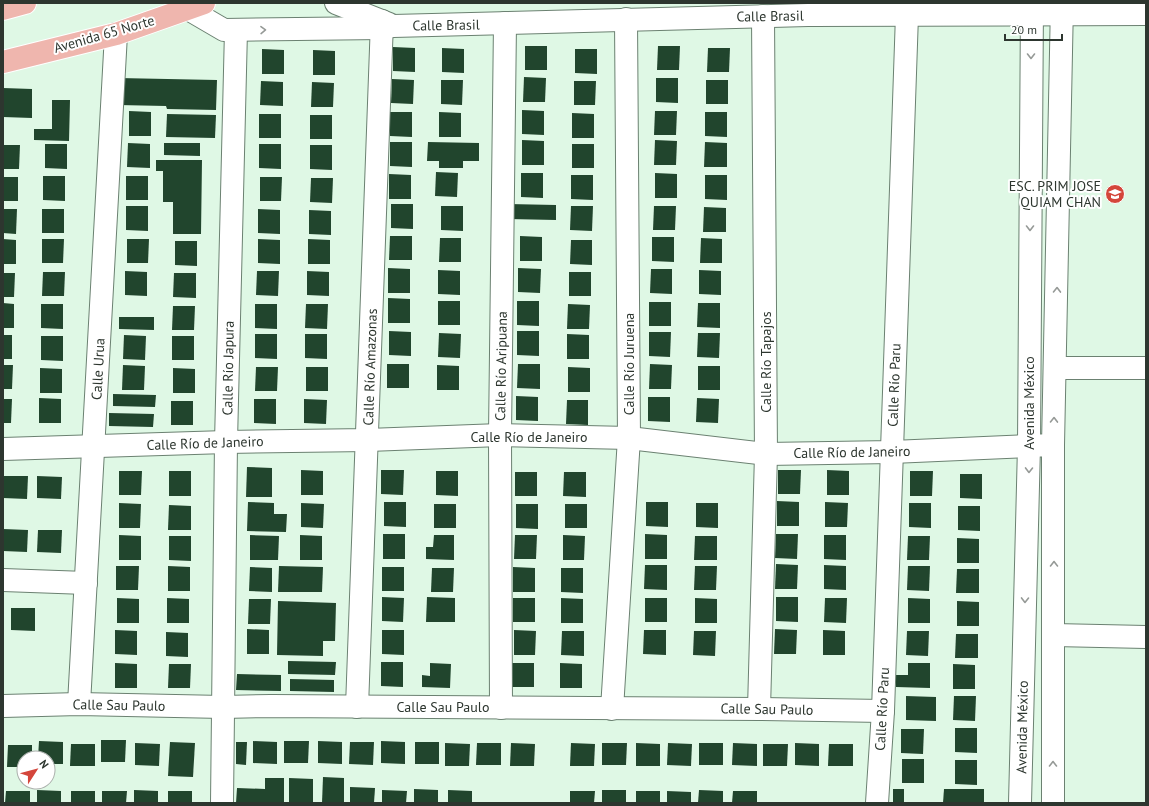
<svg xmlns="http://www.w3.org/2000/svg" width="1149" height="806" font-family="'PT Sans',sans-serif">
<rect width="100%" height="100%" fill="#dff8e5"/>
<g fill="#21452d">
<rect x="525" y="46" width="22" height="24"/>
<path d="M658,46H680L679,70H657Z"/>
<path d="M393,47L415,48V72L393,71Z"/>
<path d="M442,48L464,49V73L442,72Z"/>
<path d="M708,48H730L729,72H707Z"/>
<path d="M262,49L284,50V74H262Z"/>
<path d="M575,49H597V74L575,73Z"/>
<path d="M313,50L335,51V75H313Z"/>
<path d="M524,77L546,78L545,102H523Z"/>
<path d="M118,78L217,80L216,110L167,109L166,106L118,105Z"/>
<path d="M656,78H678V103L656,102Z"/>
<path d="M392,79L414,80L413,104L391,103Z"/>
<path d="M441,80H463L462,105L441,104Z"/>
<rect x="706" y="80" width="22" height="24"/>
<path d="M261,81L283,82V106L260,105Z"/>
<path d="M574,81H596L595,105H574Z"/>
<path d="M312,82L334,83L333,107H311Z"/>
<path d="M3,88L32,89V118L3,117Z"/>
<path d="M52,100H70L69,141L34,140V129H52Z"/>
<path d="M522,110L544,111V135L522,134Z"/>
<path d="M129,111L151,112V136H129Z"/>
<path d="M655,111H677L676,135H654Z"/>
<path d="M390,112H412V137L390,136Z"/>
<path d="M439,112L461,113V137H439Z"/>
<path d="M705,112H727V137L705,136Z"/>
<path d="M572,113L594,114V138H572Z"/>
<path d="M167,114L216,115L215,138L166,137Z"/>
<rect x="259" y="114" width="22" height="24"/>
<rect x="310" y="115" width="22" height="24"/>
<path d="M522,140L544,141V165H522Z"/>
<path d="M655,140L677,141L676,165H654Z"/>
<path d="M390,142H412V167L390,166Z"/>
<path d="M428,142L479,143V161H463V168H439V161H427Z"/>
<path d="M705,142L727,143V167H704Z"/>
<path d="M128,143L150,144V168L127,167Z"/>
<path d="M164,143H200V156L164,155Z"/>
<path d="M45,144H67V169L45,168Z"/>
<path d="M259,144H281V169L259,168Z"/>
<rect x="572" y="144" width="22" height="24"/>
<path d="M3,145H20L19,169H3Z"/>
<path d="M310,145H332V170L310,169Z"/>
<path d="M156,160H202L201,234H173V202H163V171H156Z"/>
<path d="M436,172L458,173L457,197L435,196Z"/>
<path d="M521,173H543V198L521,197Z"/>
<path d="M655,173L677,174V198H655Z"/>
<path d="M389,174L411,175V199H389Z"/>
<path d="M571,175H593V200L571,199Z"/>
<path d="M705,175H727V200L705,199Z"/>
<path d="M43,176H65V201L43,200Z"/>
<rect x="126" y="176" width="22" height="24"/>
<rect x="3" y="177" width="15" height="24"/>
<path d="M260,177H282L281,201H260Z"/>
<path d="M311,178H333L332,203L310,202Z"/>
<path d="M391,204H413V229L391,228Z"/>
<path d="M507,204L556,205V220L507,219Z"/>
<path d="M126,206H148V231L126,230Z"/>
<path d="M441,206H463V231L441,230Z"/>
<path d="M571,206H593L592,231L570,230Z"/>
<path d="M654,206H676L675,230H653Z"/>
<path d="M704,207L726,208V232H703Z"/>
<path d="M3,209H17L16,234L3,233Z"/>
<rect x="42" y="209" width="22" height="24"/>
<path d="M258,209L280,210V234L258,233Z"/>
<path d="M309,210L331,211V235L309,234Z"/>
<path d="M390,236H412V260H389Z"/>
<path d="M520,236L542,237V261H520Z"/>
<path d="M652,237H674V262L652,261Z"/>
<path d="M440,238H461V262H439Z"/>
<path d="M701,238L722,239V263H700Z"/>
<path d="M3,239L16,240V264H3Z"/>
<path d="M42,239H64L63,263H42Z"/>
<path d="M127,239H149L148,263H127Z"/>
<path d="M258,239L280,240V264L258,263Z"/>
<path d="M308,239L330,240V264H308Z"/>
<path d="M571,240H592V265L570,264Z"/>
<path d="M175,241H197V266L175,265Z"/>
<path d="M388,268L410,269V293H388Z"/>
<path d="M518,268L541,269L540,293L518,292Z"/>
<path d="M651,269H672V294L650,293Z"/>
<path d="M438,270L460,271V295L438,294Z"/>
<path d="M699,270L721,271V295L699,294Z"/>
<path d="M125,271L147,272V296L125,295Z"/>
<path d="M257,271H279L278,296L256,295Z"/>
<path d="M307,271L329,272V296L307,295Z"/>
<path d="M43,272H65L64,296H42Z"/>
<rect x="569" y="272" width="22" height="24"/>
<path d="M3,273H15L14,297H3Z"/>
<path d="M174,273H196V298L173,297Z"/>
<path d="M388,298L410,299V323H388Z"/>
<rect x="438" y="301" width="22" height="24"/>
<path d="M517,301H539V326L517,325Z"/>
<rect x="649" y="302" width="22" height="24"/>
<path d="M3,303L14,304V328H3Z"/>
<path d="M698,303H720V328L697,327Z"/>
<path d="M41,304H63V329L41,328Z"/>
<path d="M255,304H277V329L255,328Z"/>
<path d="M306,304H328L327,329L305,328Z"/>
<path d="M568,304L590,305L589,329H567Z"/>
<path d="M173,306H195L194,330H172Z"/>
<path d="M119,317H154V330L119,329Z"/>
<path d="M389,331L411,332V356L389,355Z"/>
<path d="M517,331H539V356L517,355Z"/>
<path d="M649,332H671L670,357L649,356Z"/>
<path d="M439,333L461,334L460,358L438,357Z"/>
<path d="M698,333H720L719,358L697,357Z"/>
<path d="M255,334H277V359L255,358Z"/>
<path d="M305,334H327V359L305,358Z"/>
<path d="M567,334L589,335V359H567Z"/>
<rect x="3" y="335" width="9" height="24"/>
<path d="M124,335L146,336L145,360L123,359Z"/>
<path d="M41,336H63V361L41,360Z"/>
<rect x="172" y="336" width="22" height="24"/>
<rect x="387" y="364" width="22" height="24"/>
<path d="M518,364H540V389L517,388Z"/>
<path d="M650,364L672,365L671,389H649Z"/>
<path d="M3,365H13L12,389H3Z"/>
<path d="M123,365L145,366L144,390H122Z"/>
<path d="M437,365L459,366V390H437Z"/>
<rect x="698" y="366" width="22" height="24"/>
<path d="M256,367H278L277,391H255Z"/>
<rect x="306" y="367" width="22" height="24"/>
<path d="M568,367L590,368V392H568Z"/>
<path d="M40,368L62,369V393H40Z"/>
<path d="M173,368L195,369V393H173Z"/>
<path d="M113,394L156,395L155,407L113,406Z"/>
<path d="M516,396L538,397V421L516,420Z"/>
<path d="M648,397H670V422L648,421Z"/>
<path d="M39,398L61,399V423H39Z"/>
<path d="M697,398L719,399L718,423L696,422Z"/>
<path d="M3,399H12L11,423H3Z"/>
<path d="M254,399H276V424L254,423Z"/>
<path d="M304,399L327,400L326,424L304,423Z"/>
<path d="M567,400H588V425L566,424Z"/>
<rect x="171" y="401" width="22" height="24"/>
<path d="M109,413L154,414L153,427L109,426Z"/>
<path d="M247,467L272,468V497H246Z"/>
<path d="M301,470L323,471V495H301Z"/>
<path d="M381,470H404L403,495L381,494Z"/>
<path d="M778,470H801L800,494H778Z"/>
<path d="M827,470L849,471V495H827Z"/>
<path d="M119,471H142L141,495H119Z"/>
<rect x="169" y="471" width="22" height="25"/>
<path d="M436,471H458V496L436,495Z"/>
<path d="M910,471H933L932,496H910Z"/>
<rect x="515" y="472" width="22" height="24"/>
<path d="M564,472H586V497L563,496Z"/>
<path d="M960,474H982V499L960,498Z"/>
<path d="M3,476H28L27,499L3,498Z"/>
<path d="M37,476L62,477L61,499L37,498Z"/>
<path d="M777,501L799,502V526H777Z"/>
<path d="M248,502L274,503V514H287L286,532L247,531Z"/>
<path d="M384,502H406V527L384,526Z"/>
<path d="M646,502H668V527L646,526Z"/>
<path d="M825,502L848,503L847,527H825Z"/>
<path d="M119,503L141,504L140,528H119Z"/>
<path d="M301,503L324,504L323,528L301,527Z"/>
<path d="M696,503H718V528L696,527Z"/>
<path d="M909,503H931V528L909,527Z"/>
<rect x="434" y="504" width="22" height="24"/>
<path d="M516,504H538V529L516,528Z"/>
<rect x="565" y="504" width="22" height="24"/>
<path d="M169,505L191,506V530H168Z"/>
<path d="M958,506H980V531L958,530Z"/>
<path d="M3,529L28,530L27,552L3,551Z"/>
<path d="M38,530H62L61,553L37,552Z"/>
<rect x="383" y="534" width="22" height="25"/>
<path d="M645,534L667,535V559H645Z"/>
<path d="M776,534H798L797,559L775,558Z"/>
<path d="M119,535L141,536V560H119Z"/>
<path d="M250,535L279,536L278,560H250Z"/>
<path d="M300,535L322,536V560H300Z"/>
<path d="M434,535H454V560L426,559V547H433Z"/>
<path d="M515,535H537L536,559H514Z"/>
<path d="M563,535L585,536L584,560H563Z"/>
<path d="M824,535H846V560L824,559Z"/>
<path d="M169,536H191V561L169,560Z"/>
<path d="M695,536H717V560H694Z"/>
<path d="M908,536H930L929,560H907Z"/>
<path d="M957,538L979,539V563H957Z"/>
<path d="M776,564L798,565L797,589H775Z"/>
<path d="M645,565H667V590L644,589Z"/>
<path d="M824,565L846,566V590L824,589Z"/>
<path d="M116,566H139L138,590H116Z"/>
<path d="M168,566L190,567V591H168Z"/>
<path d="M279,566L323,567L322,592H278Z"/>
<path d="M695,566H717L716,590H694Z"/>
<path d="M908,566H930L929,591L907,590Z"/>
<path d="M250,567L272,568V592L249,591Z"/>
<rect x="382" y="567" width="22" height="24"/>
<path d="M513,567L535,568V592H513Z"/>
<path d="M432,568H454L453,592H431Z"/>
<path d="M561,568H583V593L561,592Z"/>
<path d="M957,569H979V593H956Z"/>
<path d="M382,597L404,598L403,622L382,621Z"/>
<path d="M427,597L455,598V622H426Z"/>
<path d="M776,597H798V622L776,621Z"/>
<path d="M117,598L139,599V623H117Z"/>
<path d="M167,598L189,599V623H167Z"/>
<rect x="513" y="598" width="22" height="24"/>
<path d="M561,598L583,599V623H561Z"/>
<rect x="645" y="598" width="22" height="24"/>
<path d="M695,598L717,599V623H695Z"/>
<path d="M825,598H847L846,623L824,622Z"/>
<path d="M908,598L930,599V623H908Z"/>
<path d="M249,599H271L270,624H248Z"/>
<path d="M278,601L336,603L335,641H323V656L277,655Z"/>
<path d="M957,601L979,602V626H957Z"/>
<path d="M11,608H35V631L11,630Z"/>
<path d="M247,629L269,630V654H247Z"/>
<path d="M775,629L797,630L796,654H774Z"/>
<path d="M115,630L137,631V655L115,654Z"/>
<path d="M382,630H404V655L382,654Z"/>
<path d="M514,630L536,631L535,655H514Z"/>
<path d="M644,630H666V655L643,654Z"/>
<path d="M823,630L845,631V655H823Z"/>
<path d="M562,631H584V656L561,655Z"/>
<path d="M694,631H716L715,656L693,655Z"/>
<path d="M907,631H929L928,656L906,655Z"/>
<path d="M166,632L188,633V657L166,656Z"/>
<path d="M956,634H978V658H955Z"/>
<path d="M288,661L336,662L335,675L288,674Z"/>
<path d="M381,662H403V687L381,686Z"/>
<path d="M115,663L137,664V688H115Z"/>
<path d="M430,663L451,664L450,688L422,687V675L430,676Z"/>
<rect x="512" y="663" width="22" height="24"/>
<path d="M560,663L582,664V688H560Z"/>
<path d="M908,663H930V688L896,687V675H908Z"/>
<path d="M169,664H191L190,688H168Z"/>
<path d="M953,664L975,665V689H953Z"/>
<path d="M237,674L281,675V691L236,690Z"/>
<path d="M290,679L334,680V692L290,691Z"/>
<path d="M906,696L936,697V721L906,720Z"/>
<path d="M954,696H976L975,721L953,720Z"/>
<path d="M955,728H977V753L955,752Z"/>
<path d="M901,729H924L923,754L901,753Z"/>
<path d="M101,740H126L125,762H101Z"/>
<path d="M39,741L63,742V764H48V758H38Z"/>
<path d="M253,741L277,742V764L253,763Z"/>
<path d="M284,741H309L308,763H284Z"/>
<path d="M318,741L342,742V764L318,763Z"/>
<path d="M381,741L405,742V764L381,763Z"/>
<path d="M170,742L195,743L193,777L168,776Z"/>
<path d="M236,742H247L246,765L236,764Z"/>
<path d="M350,742H374L373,765L349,764Z"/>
<rect x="415" y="742" width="24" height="22"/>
<path d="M135,743L160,744L159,766L135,765Z"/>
<path d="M445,743L470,744L469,766H445Z"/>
<path d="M477,743H501V765H476Z"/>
<path d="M511,743L535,744L534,766H510Z"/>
<path d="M571,743L595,744L594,766H570Z"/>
<path d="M602,743H627L626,765H602Z"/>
<path d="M636,743L660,744V766H636Z"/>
<path d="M668,743L692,744L691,766L667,765Z"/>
<rect x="699" y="743" width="24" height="22"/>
<path d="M733,743L757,744V766L732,765Z"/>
<path d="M795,743L819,744V766L795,765Z"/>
<path d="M71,744H95V766H70Z"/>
<path d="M763,744H788L787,766H763Z"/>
<path d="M829,744H853V766H828Z"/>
<path d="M8,745H32V758H24V767H7Z"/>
<rect x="902" y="759" width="22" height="24"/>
<path d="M955,760H977V785L955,784Z"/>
<path d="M323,777L344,778V803H322Z"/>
<path d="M265,778H284V803H236L237,788L265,789Z"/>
<path d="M289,778L313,779V803H289Z"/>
<path d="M350,787L375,788L374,803H350Z"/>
<path d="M414,789L438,790V803H414Z"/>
<rect x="893" y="789" width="11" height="14"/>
<path d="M944,789H984V803H943Z"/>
<path d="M37,790L61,791V803H37Z"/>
<path d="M134,790L158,791V803H134Z"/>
<path d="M382,790L407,791L406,803H382Z"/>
<path d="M448,790L472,791V803H448Z"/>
<rect x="602" y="790" width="24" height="13"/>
<path d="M699,790L723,791V803H698Z"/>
<path d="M6,791H30V803H5Z"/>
<rect x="71" y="791" width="24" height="12"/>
<path d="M102,791H127L126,803H102Z"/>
<rect x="168" y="791" width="24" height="12"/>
<path d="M570,791H595L594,803H570Z"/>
<rect x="636" y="791" width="24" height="12"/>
<path d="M667,791L691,792V803H667Z"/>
<path d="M733,791H757V803H732Z"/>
</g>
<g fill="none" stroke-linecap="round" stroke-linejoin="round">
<defs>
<g id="minor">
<path d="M336,3L389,24"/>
<path d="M188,9L224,30L383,28L393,26L808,15L1146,14"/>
<path d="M1055,368H1146"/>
<path d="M3,449L226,442L368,440L500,435L629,438L766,454L892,452L1053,445"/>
<path d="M3,580L86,583"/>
<path d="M1054,635L1146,637"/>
<path d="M79,704L116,34"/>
<path d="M3,706L79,704L223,707L271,706L759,709L883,711"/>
<path d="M357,707L382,21"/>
<path d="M501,708L500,435L505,23"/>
<path d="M612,709L629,438L626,19"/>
<path d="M759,709L766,454L763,16"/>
<path d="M222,803L226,442L236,30"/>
<path d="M877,803L883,711L907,15"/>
<path d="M1020,803L1029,446L1032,3"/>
<path d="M1053,803V445L1062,3"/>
</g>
<g id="major">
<path d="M3,9L25,3"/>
<path d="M3,62L116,34L204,3"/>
</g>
</defs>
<use href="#minor" stroke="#6b8171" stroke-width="24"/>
<use href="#major" stroke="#fff" stroke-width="24"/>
<use href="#minor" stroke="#fff" stroke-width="22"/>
<use href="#major" stroke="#efb6ae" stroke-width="22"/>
</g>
<defs><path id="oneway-chevron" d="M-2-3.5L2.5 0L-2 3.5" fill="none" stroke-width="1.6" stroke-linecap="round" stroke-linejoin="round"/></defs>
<g stroke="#969a97">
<use href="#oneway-chevron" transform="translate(263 30) rotate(-1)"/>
<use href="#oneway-chevron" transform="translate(1031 56) rotate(90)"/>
<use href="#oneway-chevron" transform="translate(1030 228) rotate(90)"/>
<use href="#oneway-chevron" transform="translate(1057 290) rotate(-89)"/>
<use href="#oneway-chevron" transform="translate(1054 420) rotate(-89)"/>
<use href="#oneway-chevron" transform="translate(1029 470) rotate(91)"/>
<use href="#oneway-chevron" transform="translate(1054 564) rotate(-90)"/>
<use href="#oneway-chevron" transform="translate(1025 600) rotate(91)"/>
<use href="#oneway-chevron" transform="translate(1053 764) rotate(-90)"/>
</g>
<defs>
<symbol id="school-disc" viewBox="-11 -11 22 22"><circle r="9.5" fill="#d4463b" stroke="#fff"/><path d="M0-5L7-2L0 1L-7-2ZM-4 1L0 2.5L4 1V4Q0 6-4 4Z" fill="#fff"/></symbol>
</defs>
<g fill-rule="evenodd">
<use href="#school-disc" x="1104" y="183" width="22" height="22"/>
</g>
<g text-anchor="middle" stroke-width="4" stroke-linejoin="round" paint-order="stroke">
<g font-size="14" fill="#2d362f" stroke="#fff">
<text transform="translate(770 16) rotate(-1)" y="5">Calle Brasil</text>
<text transform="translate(446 25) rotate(-1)" y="5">Calle Brasil</text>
<text transform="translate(104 34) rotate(-16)" y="5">Avenida 65 Norte</text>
<text transform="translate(766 362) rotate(-90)" y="5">Calle Río Tapajos</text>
<text transform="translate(629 364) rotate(-90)" y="5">Calle Río Juruena</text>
<text transform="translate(501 366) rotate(-89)" y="5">Calle Río Aripuana</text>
<text transform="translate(370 367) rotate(-88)" y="5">Calle Río Amazonas</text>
<text transform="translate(228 368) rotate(-89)" y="5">Calle Río Japura</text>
<text transform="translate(98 369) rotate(-87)" y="5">Calle Urua</text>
<text transform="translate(894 385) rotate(-88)" y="5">Calle Río Paru</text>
<text transform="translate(1029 403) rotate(-90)" y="5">Avenida México</text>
<text x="529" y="442">Calle Río de Janeiro</text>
<text transform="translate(205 443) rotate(-2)" y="5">Calle Río de Janeiro</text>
<text transform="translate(852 452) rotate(-1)" y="5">Calle Río de Janeiro</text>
<text transform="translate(119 705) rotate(1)" y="5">Calle Sau Paulo</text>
<text x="443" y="712">Calle Sau Paulo</text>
<text transform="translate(767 709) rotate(1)" y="5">Calle Sau Paulo</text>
<text transform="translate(882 709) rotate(-87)" y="5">Calle Río Paru</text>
<text transform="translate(1022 727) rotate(-89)" y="5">Avenida México</text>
</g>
<g font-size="14" fill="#2d362f" stroke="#fff" text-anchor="end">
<text x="1101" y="191">ESC. PRIM JOSE<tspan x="1101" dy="16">QUIAM CHAN</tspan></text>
</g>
</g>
<rect width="1149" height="806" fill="none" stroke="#2d362f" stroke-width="8"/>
<g transform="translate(36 770) rotate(54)"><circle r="19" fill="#ffffff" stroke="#abafac"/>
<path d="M0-3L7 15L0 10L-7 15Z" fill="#d4463b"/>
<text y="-6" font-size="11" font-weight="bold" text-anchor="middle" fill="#2d362f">N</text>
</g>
<path d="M1005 34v6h57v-6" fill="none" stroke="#2d362f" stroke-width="2"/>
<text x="1011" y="34" font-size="12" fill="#2d362f" stroke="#ffffff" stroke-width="3" paint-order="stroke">20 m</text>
</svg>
